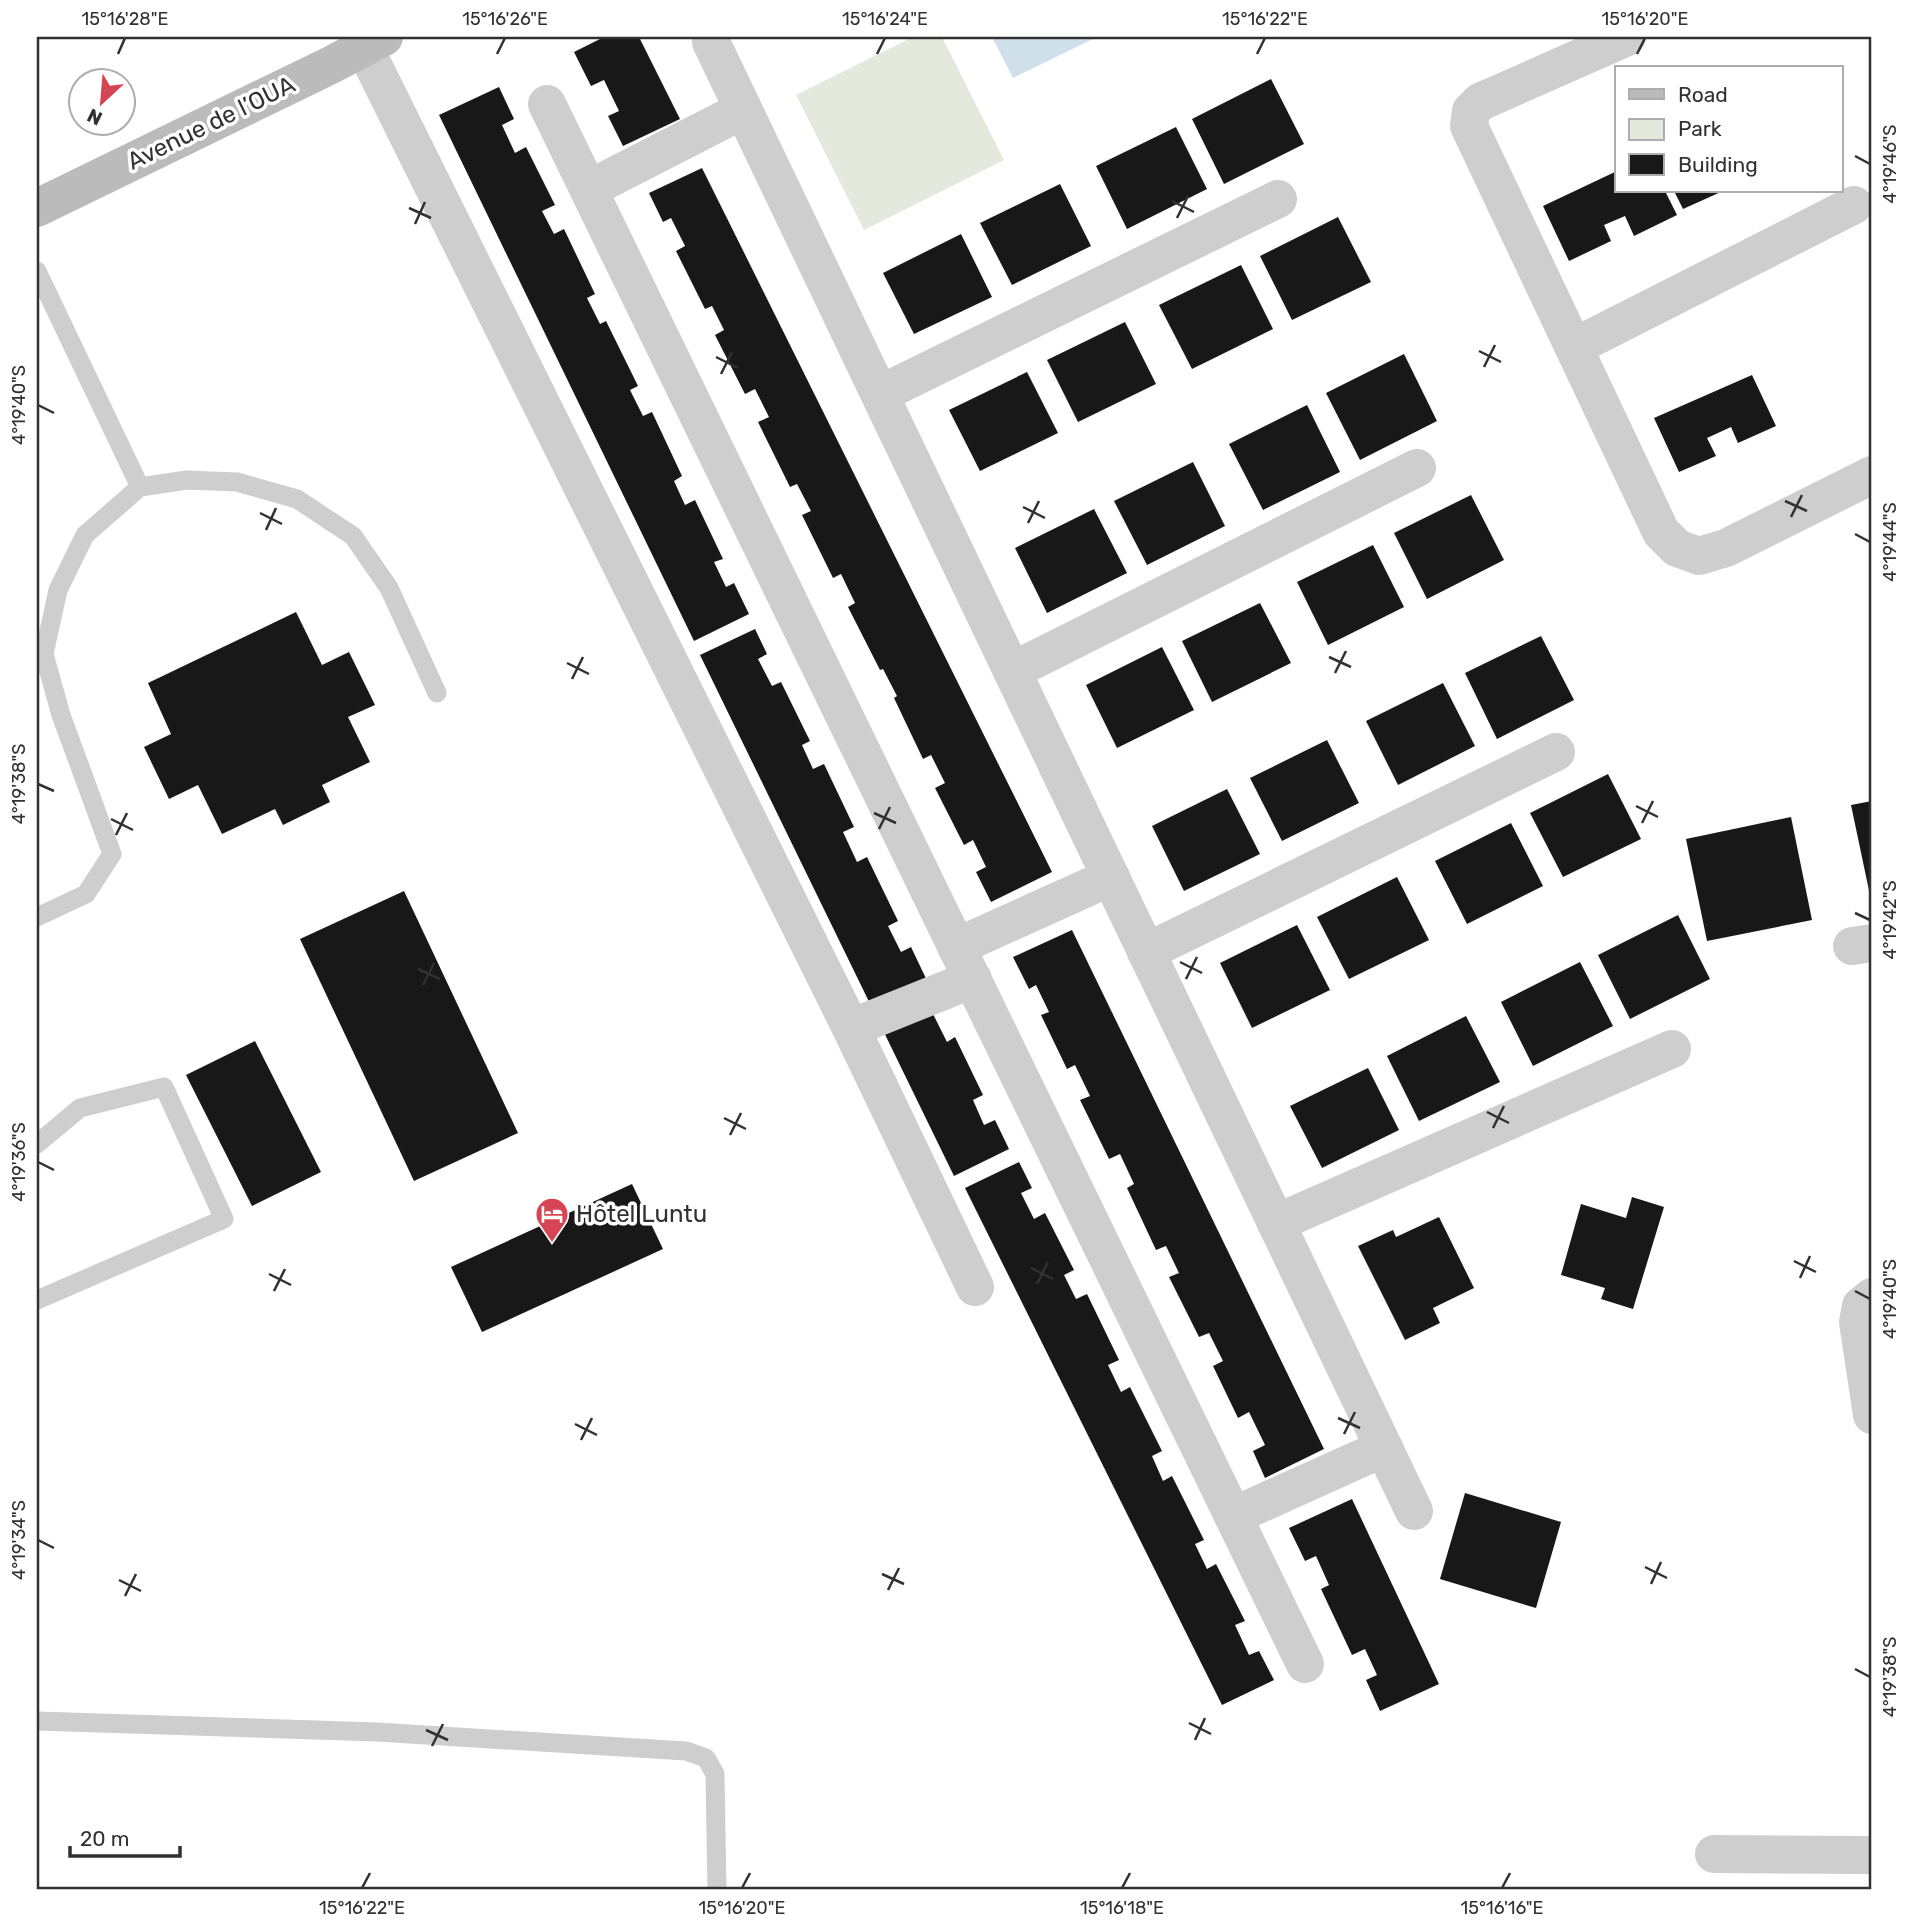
<svg xmlns="http://www.w3.org/2000/svg" width="1909" height="1927" font-family="Rubik,sans-serif">
<rect width="100%" height="100%" fill="#fff"/>
<path fill="#e4e9dd" d="M913,37H942L1004,160L864,230L796,95Z"/>
<path fill="#cfe0ea" d="M992,37H1097L1013,78Z"/>
<g fill="#181818">
<path d="M604,37H639L680,119L623,146L608,116L619,111L604,80L591,86L574,52Z"/>
<path d="M1271,79L1304,144L1224,184L1192,119Z"/>
<path d="M499,87L514,119L502,125L515,153L526,147L555,205L542,211L554,234L564,229L595,294L587,298L600,324L606,321L638,386L630,390L643,416L652,412L682,476L674,481L685,505L695,500L723,559L714,562L726,587L734,583L749,614L694,641L439,115Z"/>
<path d="M1176,127L1207,189L1127,229L1096,166Z"/>
<path d="M702,168L1052,872L991,902L976,872L986,867L973,840L964,845L935,788L945,783L931,755L923,759L894,698L897,696L883,669L880,670L848,607L855,603L841,574L833,578L802,515L811,511L797,484L790,487L758,422L769,417L755,389L745,394L715,335L724,330L712,306L705,309L676,251L685,246L671,218L663,222L649,193Z"/>
<path d="M1617,171V191H1665L1677,215L1634,236L1625,216L1604,225L1611,241L1569,261L1543,206Z"/>
<path d="M1060,184L1091,246L1012,285L980,223Z"/>
<path d="M1674,191H1723L1683,209Z"/>
<path d="M1338,217L1371,282L1292,320L1260,256Z"/>
<path d="M961,234L992,297L914,334L883,273Z"/>
<path d="M1241,265L1273,329L1192,369L1159,305Z"/>
<path d="M1125,322L1156,384L1078,422L1047,360Z"/>
<path d="M1404,354L1437,421L1360,460L1326,393Z"/>
<path d="M1027,372L1058,433L980,471L949,410Z"/>
<path d="M1752,375L1776,426L1738,443L1731,427L1707,438L1716,456L1679,472L1654,418Z"/>
<path d="M1307,405L1340,472L1263,510L1229,444Z"/>
<path d="M1193,462L1225,526L1147,565L1114,501Z"/>
<path d="M1471,495L1504,560L1427,599L1394,533Z"/>
<path d="M1094,509L1127,573L1047,613L1015,548Z"/>
<path d="M1373,545L1404,607L1328,645L1297,582Z"/>
<path d="M1260,603L1291,663L1212,702L1182,641Z"/>
<path d="M296,612L322,665L349,652L375,705L348,717L370,762L322,785L330,802L283,825L275,809L222,834L198,785L169,799L144,747L171,734L148,683Z"/>
<path d="M755,629L767,654L758,659L772,686L781,682L810,741L802,745L813,769L824,764L854,827L843,832L857,862L867,857L898,921L888,926L901,952L911,947L941,1010L933,1014L947,1042L955,1037L983,1095L973,1100L984,1125L995,1120L1009,1149L954,1176L700,655Z"/>
<path d="M1541,636L1574,700L1497,739L1465,673Z"/>
<path d="M1162,647L1194,710L1117,748L1086,685Z"/>
<path d="M1443,683L1475,746L1398,785L1366,721Z"/>
<path d="M1327,740L1359,803L1282,841L1250,778Z"/>
<path d="M1608,774L1641,839L1563,877L1530,813Z"/>
<path d="M1227,789L1260,854L1184,891L1152,826Z"/>
<path d="M1872,801V900H1871L1851,805Z"/>
<path d="M1791,817L1812,920L1707,941L1686,839Z"/>
<path d="M1511,823L1543,886L1467,924L1435,861Z"/>
<path d="M1397,877L1429,940L1349,979L1317,917Z"/>
<path d="M404,891L518,1133L414,1181L300,939Z"/>
<path d="M1678,915L1710,979L1630,1019L1598,955Z"/>
<path d="M1297,925L1330,990L1252,1028L1220,963Z"/>
<path d="M1072,930L1324,1449L1265,1478L1253,1451L1265,1445L1249,1412L1238,1418L1213,1366L1223,1361L1209,1333L1199,1337L1169,1277L1179,1273L1166,1246L1156,1250L1127,1188L1134,1184L1120,1154L1109,1159L1080,1100L1090,1096L1075,1065L1067,1069L1041,1015L1049,1012L1036,985L1029,989L1013,957Z"/>
<path d="M1580,962L1613,1026L1533,1066L1501,1002Z"/>
<path d="M1466,1016L1500,1082L1419,1121L1387,1056Z"/>
<path d="M255,1041L321,1172L252,1206L186,1075Z"/>
<path d="M1368,1068L1399,1130L1322,1168L1290,1106Z"/>
<path d="M1019,1162L1032,1188L1021,1193L1034,1219L1045,1213L1074,1270L1064,1275L1076,1299L1087,1294L1119,1360L1108,1365L1121,1392L1130,1387L1162,1451L1152,1456L1163,1481L1172,1476L1204,1540L1195,1544L1207,1569L1216,1564L1245,1621L1235,1625L1249,1655L1259,1651L1274,1680L1222,1705L965,1188Z"/>
<path d="M632,1184L663,1249L482,1332L451,1267Z"/>
<path d="M1632,1197L1664,1207L1633,1309L1601,1299L1605,1288L1561,1275L1581,1204L1626,1218Z"/>
<path d="M1439,1217L1474,1288L1433,1308L1440,1323L1405,1340L1358,1246L1393,1230L1396,1237Z"/>
<path d="M1465,1493L1561,1522L1536,1608L1440,1579Z"/>
<path d="M1352,1499L1439,1684L1380,1711L1366,1680L1377,1675L1365,1649L1352,1655L1321,1589L1329,1585L1316,1556L1305,1561L1289,1528Z"/>
</g>
<g fill="none" stroke-linecap="round" stroke-linejoin="round">
<g stroke="#cecece" stroke-width="19">
<path d="M37,271L140,487"/>
<path d="M37,917L86,894L112,854L61,715L44,654L58,590L85,535L140,487L187,480L237,482L297,499L353,536L389,588L437,693"/>
<path d="M37,1144L80,1108L164,1087L224,1219L37,1300"/>
<path d="M37,1721L377,1732L686,1751L706,1758L715,1774L717,1890"/>
</g>
<g stroke="#cecece" stroke-width="38">
<path d="M1627,37L1480,102L1471,111L1469,126L1661,532L1677,548L1699,556L1726,548L1872,475"/>
<path d="M711,42L1414,1511"/>
<path d="M364,47L851,1028L975,1287"/>
<path d="M547,104L1305,1664"/>
<path d="M589,189L743,110"/>
<path d="M1574,347L1854,205"/>
<path d="M880,394L1278,199"/>
<path d="M1012,671L1417,468"/>
<path d="M1852,946L1872,943"/>
<path d="M956,947L1111,877"/>
<path d="M1146,952L1556,752"/>
<path d="M851,1028L973,979"/>
<path d="M1276,1223L1672,1049"/>
<path d="M1872,1297L1861,1306L1858,1322L1872,1415"/>
<path d="M1233,1516L1384,1448"/>
<path d="M1714,1854L1872,1855"/>
</g>
<path stroke="#bbb" stroke-width="38" d="M37,208L331,65L384,37"/>
</g>
<path fill="none" stroke="#313131" stroke-width="2.5" d="M118,54L125,38M497,54L505,38M877,54L885,38M1257,54L1265,38M1637,54L1645,38M1855,156L1870,164M1172,201L1194,212M409,208L431,218M1177,218L1188,196M415,224L425,202M1479,351L1501,362M716,357L738,368M1484,367L1495,345M721,374L732,352M38,405L54,413M1785,501L1807,511M1023,507L1045,518M260,513L282,524M1791,517L1802,495M1028,523L1039,501M266,530L276,508M1855,534L1870,542M1329,657L1351,667M567,663L589,674M1335,673L1346,651M572,679L583,657M38,784L54,791M1636,806L1658,817M874,813L896,823M111,819L133,830M1642,823L1653,801M879,829L890,807M116,835L127,813M1855,913L1870,920M1180,962L1202,973M418,969L440,979M1186,979L1197,957M423,985L434,963M1487,1112L1509,1123M724,1118L746,1129M1493,1128L1504,1106M730,1135L741,1113M38,1162L54,1170M1794,1261L1816,1272M1031,1268L1053,1279M269,1274L291,1285M1800,1278L1810,1256M1037,1284L1048,1262M274,1291L285,1269M1855,1291L1870,1299M1338,1418L1360,1428M575,1424L597,1435M1344,1434L1355,1412M581,1440L592,1418M38,1540L54,1548M1645,1567L1667,1578M882,1574L904,1584M119,1580L141,1591M1651,1584L1661,1562M888,1590L899,1568M125,1596L136,1574M1855,1669L1870,1677M1189,1723L1211,1734M426,1730L448,1740M1195,1740L1205,1718M432,1746L443,1724M362,1888L370,1873M742,1888L750,1873M1122,1888L1130,1873M1502,1888L1510,1873"/>
<defs>
<symbol id="hotel-pin" viewBox="-11 -11 22 30"><path d="M0 17L-7.5 6A9.5 9.5 0 1 1 7.5 6Z" fill="#d64553" stroke="#fff"/><path d="M-6-4.5h1.5V1H6V5H4.5V3h-9V5H-6ZM-4 0a1.8 1.8 0 1 1 3.6 0ZM.5 0V-2.5h3Q6-2.5 6 0Z" fill="#fff"/></symbol>
</defs>
<g fill-rule="evenodd">
<use href="#hotel-pin" x="533" y="1195" width="38" height="52"/>
</g>
<g text-anchor="middle" stroke-width="7" stroke-linejoin="round" paint-order="stroke">
<g font-size="24" fill="#313131" stroke="#fff">
<text transform="translate(211 123) rotate(-26)" y="8">Avenue de l’OUA</text>
</g>
<g font-size="24" fill="#313131" stroke="#fff" text-anchor="start">
<text x="576" y="1222">Hôtel Luntu</text>
</g>
</g>
<rect width="1909" height="1927" fill="none" stroke="#ffffff" stroke-width="77"/>
<rect x="1615" y="66" width="228" height="126" fill="#ffffff" stroke="#adadad" stroke-width="2"/>
<rect x="1629" y="89" width="35" height="10" fill="#bbbbbb" stroke="#adadad" stroke-width="2"/>
<text x="1678" y="102" font-size="21" fill="#313131">Road</text>
<rect x="1629" y="119" width="35" height="21" fill="#e4e9dd" stroke="#adadad" stroke-width="2"/>
<text x="1678" y="136" font-size="21" fill="#313131">Park</text>
<rect x="1629" y="154" width="35" height="21" fill="#181818" stroke="#adadad" stroke-width="2"/>
<text x="1678" y="172" font-size="21" fill="#313131">Building</text>
<g transform="translate(102 102) rotate(206)"><circle r="33" fill="#ffffff" stroke="#adadad" stroke-width="2"/>
<path d="M0-5L12 26L0 18L-12 26Z" fill="#d64553"/>
<text y="-10" font-size="19" font-weight="bold" text-anchor="middle" fill="#313131">N</text>
</g>
<path d="M70 1846v10h110v-10" fill="none" stroke="#313131" stroke-width="3.5"/>
<text x="80" y="1846" font-size="21" fill="#313131" stroke="#ffffff" stroke-width="5" paint-order="stroke">20 m</text>
<rect x="38" y="38" width="1832" height="1850" fill="none" stroke="#313131" stroke-width="2.5"/>
<g font-size="18" text-anchor="middle" fill="#313131">
<text x="125" y="25">15°16'28"E</text>
<text x="505" y="25">15°16'26"E</text>
<text x="885" y="25">15°16'24"E</text>
<text x="1265" y="25">15°16'22"E</text>
<text x="1645" y="25">15°16'20"E</text>
<text transform="translate(1890 164) rotate(-90)" y="6">4°19'46"S</text>
<text transform="translate(19 405) rotate(-90)" y="6">4°19'40"S</text>
<text transform="translate(1890 542) rotate(-90)" y="6">4°19'44"S</text>
<text transform="translate(19 784) rotate(-90)" y="6">4°19'38"S</text>
<text transform="translate(1890 920) rotate(-90)" y="6">4°19'42"S</text>
<text transform="translate(19 1162) rotate(-90)" y="6">4°19'36"S</text>
<text transform="translate(1890 1299) rotate(-90)" y="6">4°19'40"S</text>
<text transform="translate(19 1540) rotate(-90)" y="6">4°19'34"S</text>
<text transform="translate(1890 1677) rotate(-90)" y="6">4°19'38"S</text>
<text x="362" y="1914">15°16'22"E</text>
<text x="742" y="1914">15°16'20"E</text>
<text x="1122" y="1914">15°16'18"E</text>
<text x="1502" y="1914">15°16'16"E</text>
</g>
</svg>
